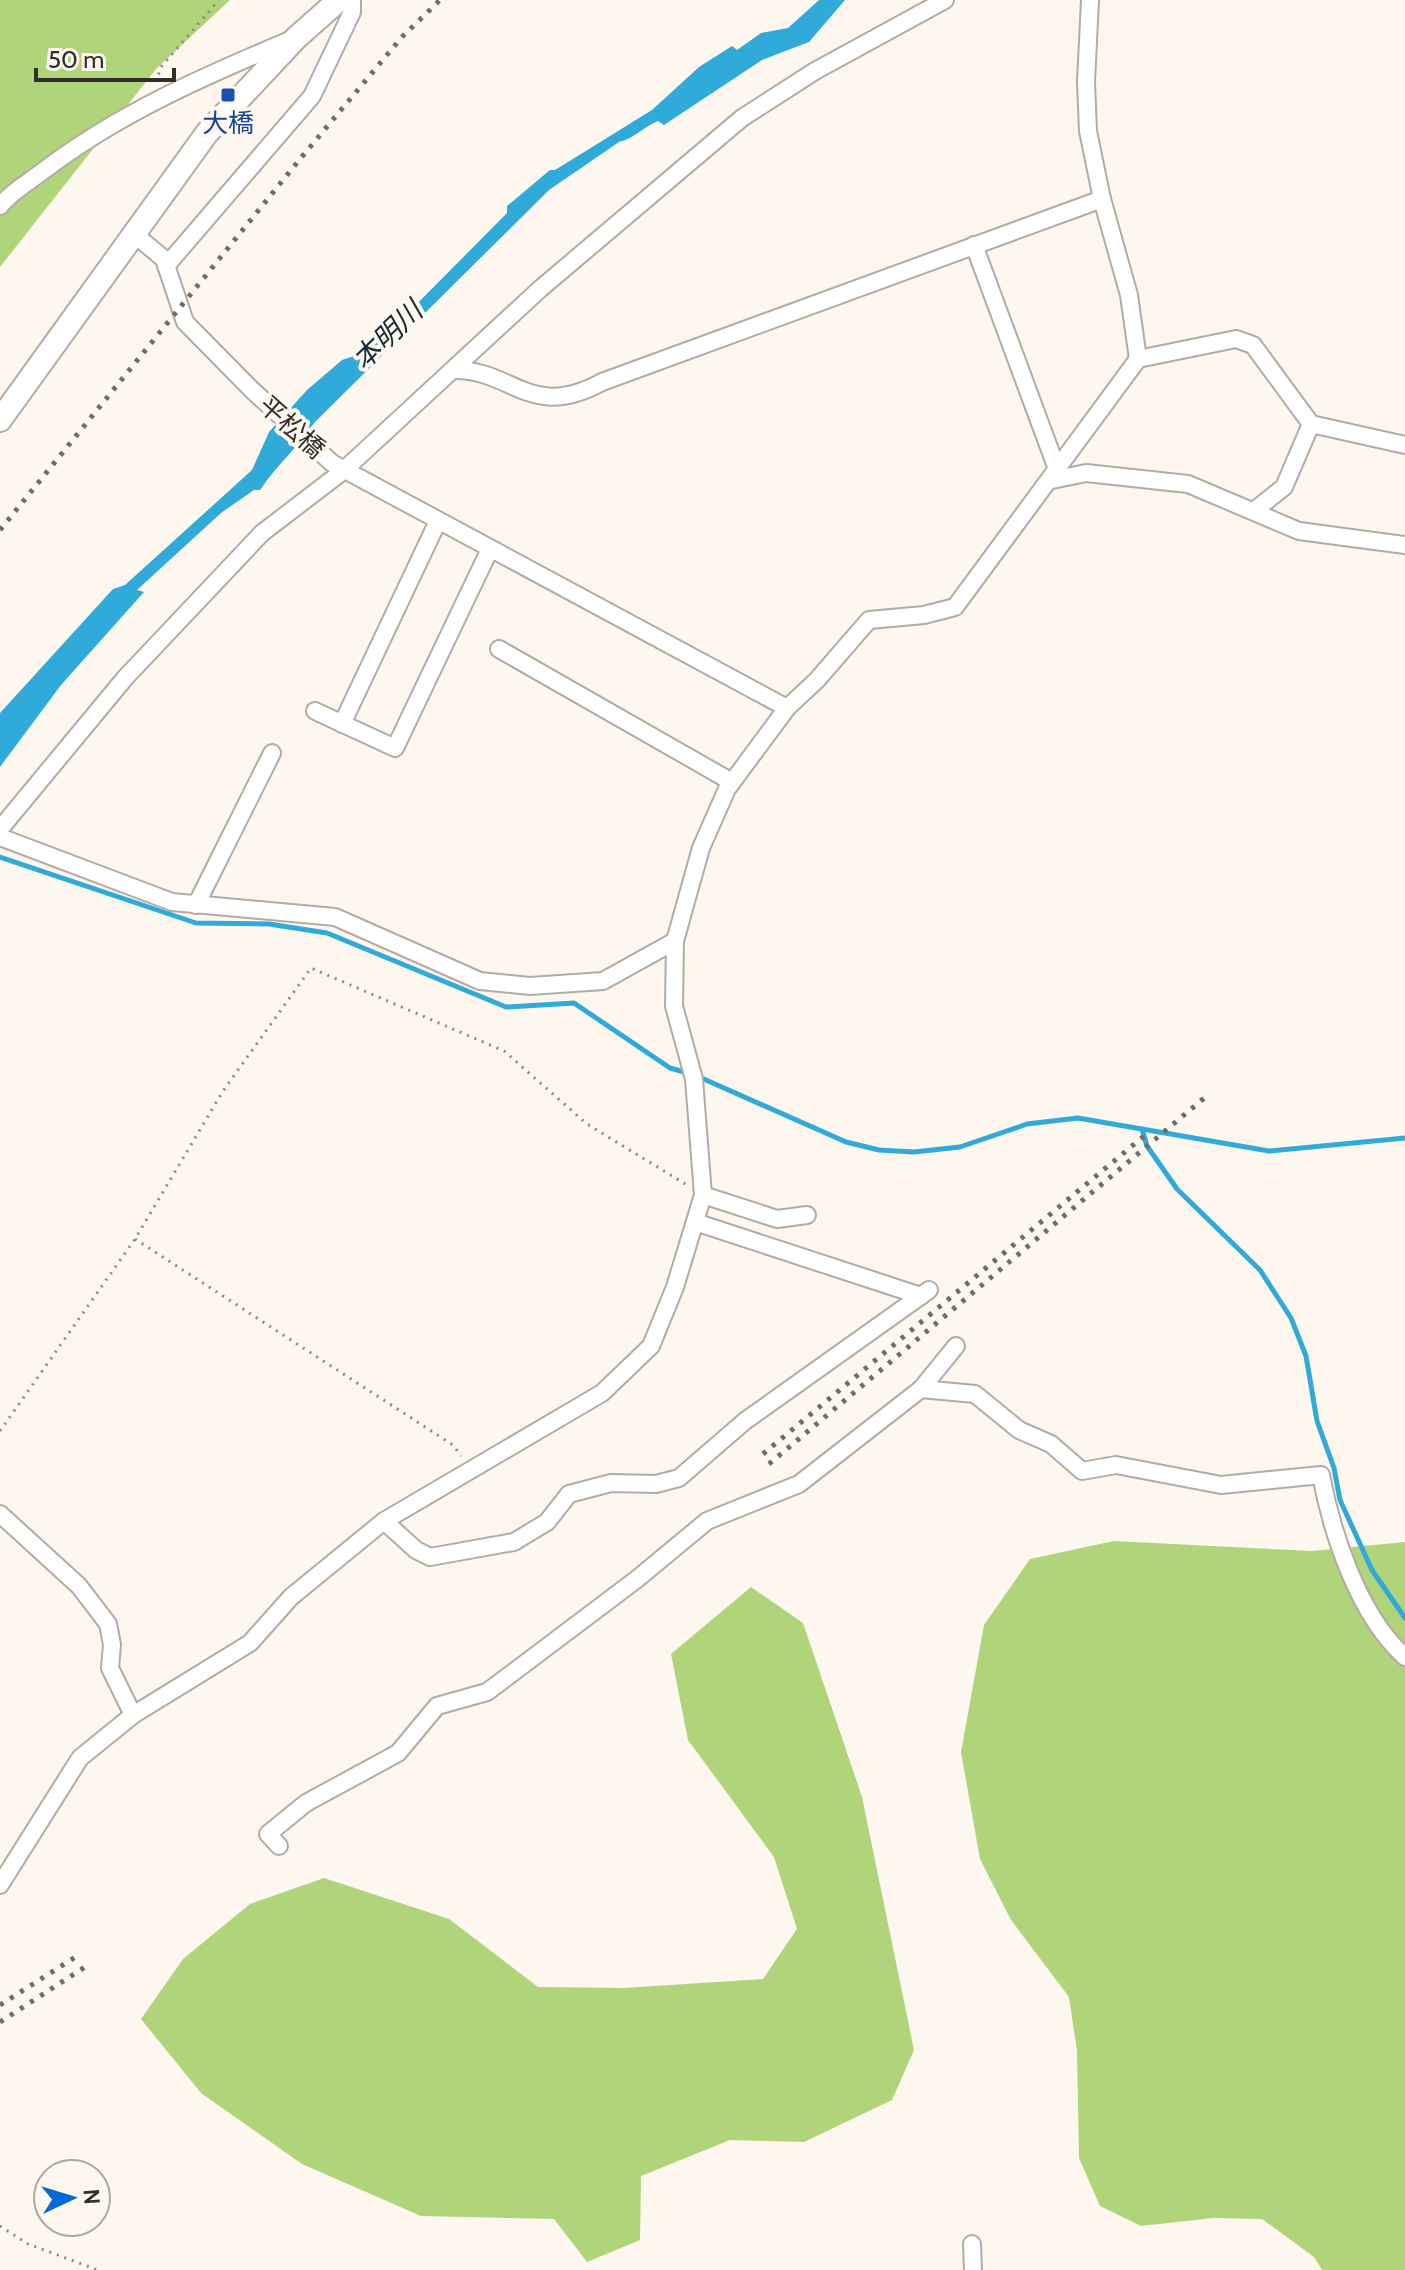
<svg xmlns="http://www.w3.org/2000/svg" width="1405" height="2270" font-family="Cabin,'Noto Sans JP',sans-serif">
<rect width="100%" height="100%" fill="#fef7ef"/>
<g fill="#b0d47a">
<path d="M0,0H230L156,69L0,267Z"/>
<path d="M1114,1541L1312,1551L1405,1542V2270H1322L1314,2257L1262,2219L1213,2218L1141,2226L1100,2206L1079,2158L1077,2051L1069,1997L1011,1920L980,1859L961,1752L984,1625L1030,1559Z"/>
<path d="M751,1587L803,1623L862,1797L914,2050L892,2100L804,2142L730,2140L641,2176L640,2240L587,2262L554,2219L421,2216L302,2164L201,2093L141,2019L183,1959L250,1904L324,1878L449,1919L538,1987L624,1988L763,1979L797,1929L774,1857L688,1740L671,1654Z"/>
</g>
<path fill="#30abd9" d="M819,0H845L809,42L762,60L664,125L658,121C643,127 635,138 619,142L549,190L315,422C298,447 276,466 260,490H254L221,513L137,590L144,592L61,685L0,767V713L113,589L125,585L252,470L269,432L307,390L342,360L363,353L384,326L400,321L507,213V206L550,170H555L652,110L699,67L732,46L737,50L761,33L788,28Z"/>
<g fill="none" stroke-linecap="round" stroke-linejoin="round">
<g stroke="#30abd9" stroke-width="5">
<path d="M0,857L196,923L269,924L327,933L506,1007L574,1003L670,1068L688,1073"/>
<path d="M697,1076L846,1142L879,1150L914,1152L960,1147L1027,1124L1078,1118L1269,1151L1405,1138"/>
<path d="M1142,1129L1147,1146L1177,1189L1260,1270L1291,1318L1306,1356L1317,1421L1334,1468L1340,1500L1372,1570L1405,1618"/>
</g>
<defs>
<g id="street">
<path d="M1090,0L1086,82L1088,131L1102,199L1129,295L1138,359"/>
<path d="M0,206C11,192 29,182 43,171C118,114 202,77 288,41"/>
<path d="M134,234L164,259L185,322L252,390L332,463L787,708"/>
<path d="M974,245L1057,469"/>
<path d="M166,266L312,96L352,12V0"/>
<path d="M455,370C513,370 531,421 602,382L1102,199"/>
<path d="M1311,424L1405,445"/>
<path d="M1052,480L1086,473L1188,484L1299,531L1405,545"/>
<path d="M499,649L732,782"/>
<path d="M315,711L395,748L490,549"/>
<path d="M342,724L438,521"/>
<path d="M0,829L125,678L262,533L343,471L540,289L742,118L815,71L945,0"/>
<path d="M0,837L172,902L335,917L480,981L530,986L603,981L675,941"/>
<path d="M196,905L272,753"/>
<path d="M703,1195L777,1219L807,1215"/>
<path d="M695,1222L921,1296"/>
<path d="M921,1389L956,1346"/>
<path d="M0,1514L79,1586L108,1624L112,1645L110,1668L133,1715"/>
<path d="M384,1521L416,1550L430,1557L514,1542L547,1522L569,1494L611,1483L656,1484L679,1478L745,1421L929,1290"/>
<path d="M279,1846L268,1834L306,1803L398,1753L437,1706L487,1692L637,1579L707,1521L799,1484L921,1389L975,1394L1019,1430L1051,1444L1082,1471L1116,1465L1221,1485L1321,1475C1332,1534 1359,1616 1405,1657"/>
<path d="M0,1885L80,1758L133,1715L250,1643L291,1597L384,1521L602,1393L651,1346L675,1287L703,1195L694,1079L674,1006L675,941L701,848L727,789L787,708L817,680L869,620L924,615L955,607L1138,359L1236,339L1253,345L1311,424L1284,487L1255,510"/>
<path d="M972,2244L973,2270"/>
</g>
<path id="secondary" d="M0,420L207,133L296,38L339,0"/>
</defs>
<use href="#street" stroke="#b2aca4" stroke-width="20"/>
<use href="#secondary" stroke="#b2aca4" stroke-width="26"/>
<g stroke="#8e8984" stroke-width="3" stroke-dasharray="2 6" stroke-linecap="butt">
<path d="M156,82L161,67L219,0"/>
<path d="M135,1239L453,1445L461,1456"/>
<path d="M0,1431L135,1239L223,1091L311,968L504,1051L587,1124L687,1185"/>
<path d="M0,2226L28,2244L98,2270"/>
</g>
<use href="#street" stroke="#fff" stroke-width="16"/>
<use href="#secondary" stroke="#fff" stroke-width="22"/>
<g stroke="#706c67" stroke-width="5" stroke-dasharray="4 8" stroke-linecap="butt">
<path d="M0,530L300,159L402,37L440,0"/>
<path d="M763,1454L1150,1131"/>
<path d="M769,1464L1209,1094"/>
<path d="M0,2005L77,1956"/>
<path d="M0,2022L85,1967"/>
</g>
</g>
<rect fill="#1a4fb4" stroke="#fef7ef" stroke-width="3" x="220" y="87" width="16" height="16" rx="4"/>
<g text-anchor="middle" stroke-width="8" stroke-linejoin="round" paint-order="stroke">
<g font-size="26" fill="#164399" stroke="#fef7ef">
<text x="228" y="132">大橋</text>
</g>
<g font-size="26" fill="#312e2b" stroke="#fef7ef">
<text transform="translate(292 427) rotate(42)" y="9">平松橋</text>
</g>
<g font-size="28" font-style="italic" fill="#182c35" stroke="#fef7ef">
<text transform="translate(387 335) rotate(-44)" y="10">本明川</text>
</g>
</g>
<g transform="translate(72 2198) rotate(86)"><circle r="38" fill="#fef7ef" stroke="#aca7a1" stroke-width="2"/>
<path d="M0-6L14 30L0 20L-14 30Z" fill="#0469d1"/>
<text y="-12" font-size="22" font-weight="bold" text-anchor="middle" fill="#312e2b">N</text>
</g>
<path d="M36 68v12h138v-12" fill="none" stroke="#312e2b" stroke-width="4"/>
<text x="48" y="68" font-size="24" fill="#312e2b" stroke="#fef7ef" stroke-width="6" paint-order="stroke">50 m</text>
</svg>
